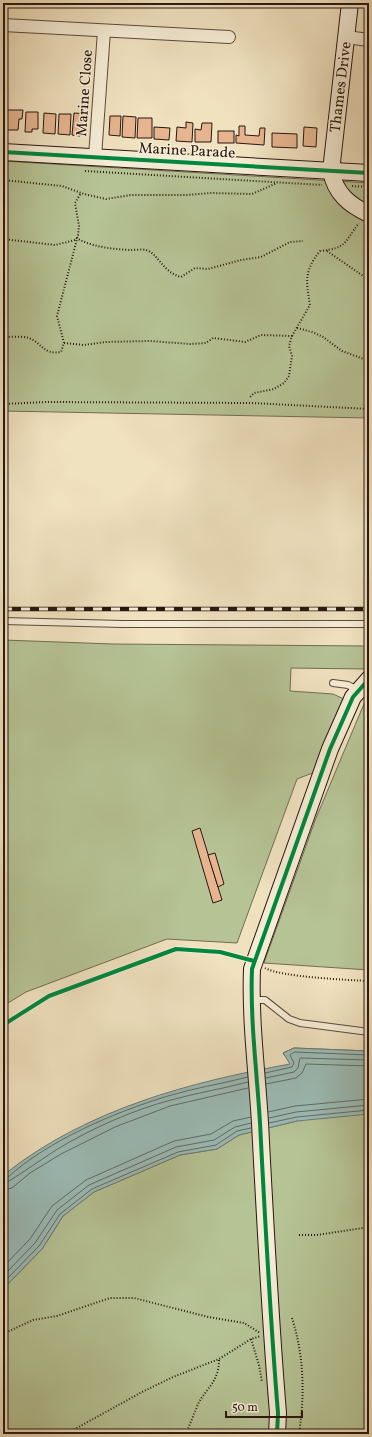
<svg xmlns="http://www.w3.org/2000/svg" width="372" height="1437" font-family="Vollkorn,serif">
<rect width="100%" height="100%" fill="#f0e1bf"/>
<filter id="stains"><feTurbulence type="fractalNoise" baseFrequency=".005" numOctaves="4"/><feColorMatrix values="0 0 0 0 .2 0 0 0 0 .09 0 0 0 0 .02 0 0 0 .5 -.17"/></filter>
<radialGradient id="worn" r=".72"><stop offset=".6" stop-color="#630" stop-opacity="0"/><stop offset="1" stop-color="#630" stop-opacity=".3"/></radialGradient>
<g fill="#b6c395" stroke="#706d52">
<path d="M3,161L369,183V418L3,411Z"/>
<path d="M3,640L113,644L369,646V668L366,669L291,668L290,691L333,694L344,699L315,772L297,779L237,943L167,939L26,992L3,1006Z"/>
<path d="M369,692V970L264,963L316,818Z"/>
<path d="M294,1048L369,1051V1434H3V1289L42,1249L63,1216L94,1192L180,1155L217,1149L239,1135L297,1121L291,1064L283,1053Z"/>
</g>
<path fill="#9bbcb7" stroke="#6d7a74" d="M294,1048L369,1051V1114L297,1121L239,1135L217,1149L180,1155L94,1192L63,1216L42,1249L3,1289V1176L6,1173C88,1109 190,1082 290,1064L283,1053Z"/>
<g fill="none" stroke-linecap="round" stroke-linejoin="round">
<g stroke="#626a64" stroke-width="1">
<path d="M265,1073L292,1067L294,1063L290,1055L294,1052L369,1055"/>
<path d="M266,1078L294,1072L298,1068L300,1058L369,1060"/>
<path d="M266,1084L296,1078L302,1073L306,1064L369,1066"/>
<path d="M268,1112L295,1106L369,1099"/>
<path d="M269,1118L296,1112L369,1105"/>
<path d="M269,1123L297,1117L369,1110"/>
<path d="M3,1179L7,1178C47,1141 115,1112 168,1096C194,1088 221,1084 248,1077"/>
<path d="M3,1184C8,1183 48,1155 56,1150C90,1129 133,1110 171,1100C196,1093 222,1089 248,1082"/>
<path d="M3,1190L12,1188L30,1173L61,1154L115,1127L170,1106L248,1088"/>
<path d="M3,1267L30,1239L52,1206L86,1180L174,1141L211,1134L233,1121L251,1117"/>
<path d="M3,1276L35,1243L57,1210L89,1185L176,1147L214,1140L235,1127L251,1123"/>
<path d="M3,1283L39,1246L60,1214L92,1189L178,1152L216,1145L237,1131L251,1128"/>
</g>
</g>
<g fill="#e6b58f" stroke="#291710">
<path d="M3,110H5L4,131H3Z"/>
<path d="M7,110H23L22,119H19L18,130H6Z"/>
<path d="M26,112H38V129H32V132H25Z"/>
<path d="M44,113L56,114L55,134L43,133Z"/>
<path d="M74,113L88,114L86,130H81L80,136L72,135Z"/>
<path d="M59,114H71L70,135L58,134Z"/>
<path d="M110,116H121L120,136L109,135Z"/>
<path d="M123,116L136,117L135,138L122,137Z"/>
<path d="M138,118H152V138H137Z"/>
<path d="M186,122L193,123L192,142L176,141L177,127L186,128Z"/>
<path d="M202,123H212L211,142H195V129L201,130Z"/>
<path d="M239,126H245V135L259,136L260,128H265L264,145L236,143V135L239,136Z"/>
<path d="M154,127L170,128L169,140L154,139Z"/>
<path d="M304,127L317,128L316,147L303,146Z"/>
<rect x="218" y="131" width="16" height="12"/>
<path d="M272,133L297,134V148L272,147Z"/>
<path d="M200,828L222,900L213,903L192,831Z"/>
<path d="M215,853L224,884L218,887L208,855Z"/>
</g>
<g fill="none" stroke-linecap="round" stroke-linejoin="round">
<defs>
<g id="lane">
<path d="M3,621L122,624H369"/>
<path d="M333,683L348,685L358,690"/>
<path d="M252,1000H265L289,1019L300,1023L369,1032"/>
</g>
<g id="street">
<path d="M3,25L229,37"/>
<path d="M346,37L369,40"/>
<path d="M95,157L104,31"/>
</g>
<g id="secondary">
<path d="M350,3L331,171C335,193 349,205 369,214"/>
<path d="M3,152L369,173"/>
<path d="M277,1434L278,1413C270,1317 265,1220 260,1123C257,1072 250,1020 252,969L330,749L353,697L369,679"/>
</g>
</defs>
<use href="#lane" stroke="#5b4a3c" stroke-width="8"/>
<use href="#street" stroke="#5b4a3c" stroke-width="14"/>
<use href="#secondary" stroke="#291710" stroke-width="18"/>
<g stroke="#291710" stroke-width="2" stroke-dasharray="1 2" stroke-linecap="butt">
<path d="M85,171L322,185"/>
<path d="M3,180L62,186L84,194L106,199L131,195H187L210,193L252,194L277,183"/>
<path d="M352,186L369,187"/>
<path d="M76,238C93,247 111,249 130,250C135,250 142,249 146,250C158,253 162,272 181,277L195,268L208,269L241,260L261,257L290,242L303,241"/>
<path d="M3,239L55,245L75,240"/>
<path d="M327,251L369,280"/>
<path d="M297,328L312,332L323,337L342,351L369,361"/>
<path d="M292,336L310,305C306,281 304,271 320,251C348,248 344,242 359,223"/>
<path d="M3,337C11,337 22,336 29,338C42,343 43,355 61,352L64,343L57,316L78,235L79,226L75,203L81,193"/>
<path d="M64,343L84,345L106,342L150,341L190,344L206,343L213,338L245,342L261,335L292,336L289,346L292,356L289,376L284,383L274,389L254,393L249,398"/>
<path d="M3,404L47,402L252,403L369,409"/>
<path d="M265,968C280,977 349,980 369,981"/>
<path d="M3,1025L49,996L176,949L220,952L243,958"/>
<path d="M299,1235H317L369,1227"/>
<path d="M292,1318C304,1356 305,1394 299,1434"/>
<path d="M3,1334L33,1320L57,1316L110,1298H134L208,1317L244,1323L260,1333"/>
<path d="M251,1339L259,1365L262,1382"/>
<path d="M66,1434L142,1392L173,1377L219,1359L251,1339L261,1336"/>
<path d="M186,1434C190,1424 194,1414 198,1404C207,1387 219,1382 219,1359"/>
</g>
<use href="#lane" stroke="#f5ecd5" stroke-width="6"/>
<use href="#street" stroke="#f5ecd5" stroke-width="12"/>
<use href="#secondary" stroke="#f5ecd5" stroke-width="16"/>
<defs>
<path id="rail" d="M3,609H369"/>
</defs>
<use href="#rail" stroke="#291710" stroke-width="4.5"/>
<use href="#rail" stroke="#f5ecd5" stroke-width="3" stroke-dasharray="9" stroke-linecap="butt"/>
<defs>
<g id="cycleway">
<path d="M3,152L369,173"/>
<path d="M3,1025L49,996L176,949L220,952L254,961"/>
<path d="M277,1434L278,1413C270,1317 265,1220 260,1123C257,1072 250,1020 252,969L330,749L353,697L369,679"/>
</g>
</defs>
<use href="#cycleway" stroke="#f5ecd5" stroke-width="6"/>
<use href="#cycleway" stroke="#00873e" stroke-width="4"/>
</g>
<g text-anchor="middle" stroke-width="3" stroke-linejoin="round" paint-order="stroke">
<g font-size="15" fill="#291710" stroke="#f5ecd5">
<text transform="translate(340 87) rotate(-83)" y="5">Thames Drive</text>
<text transform="translate(84 93) rotate(-86)" y="5">Marine Close</text>
<text transform="translate(187 150) rotate(3)" y="5">Marine Parade</text>
</g>
</g>
<rect width="372" height="1437" fill="none" stroke="#f0e1bf" stroke-width="16"/>
<rect x="4" y="4" width="364" height="1429" fill="none" stroke="#291710" stroke-width="2"/>
<rect x="8" y="8" width="356" height="1421" fill="none" stroke="#291710"/>
<path d="M226 1411v6h76v-6" fill="none" stroke="#291710" stroke-width="2"/>
<text x="232" y="1411" font-size="12" fill="#291710" stroke="#f5ecd5" stroke-width="3" paint-order="stroke">50 m</text>
<rect width="100%" height="100%" filter="url(#stains)"/>
<rect width="100%" height="100%" fill="url(#worn)"/>
</svg>
